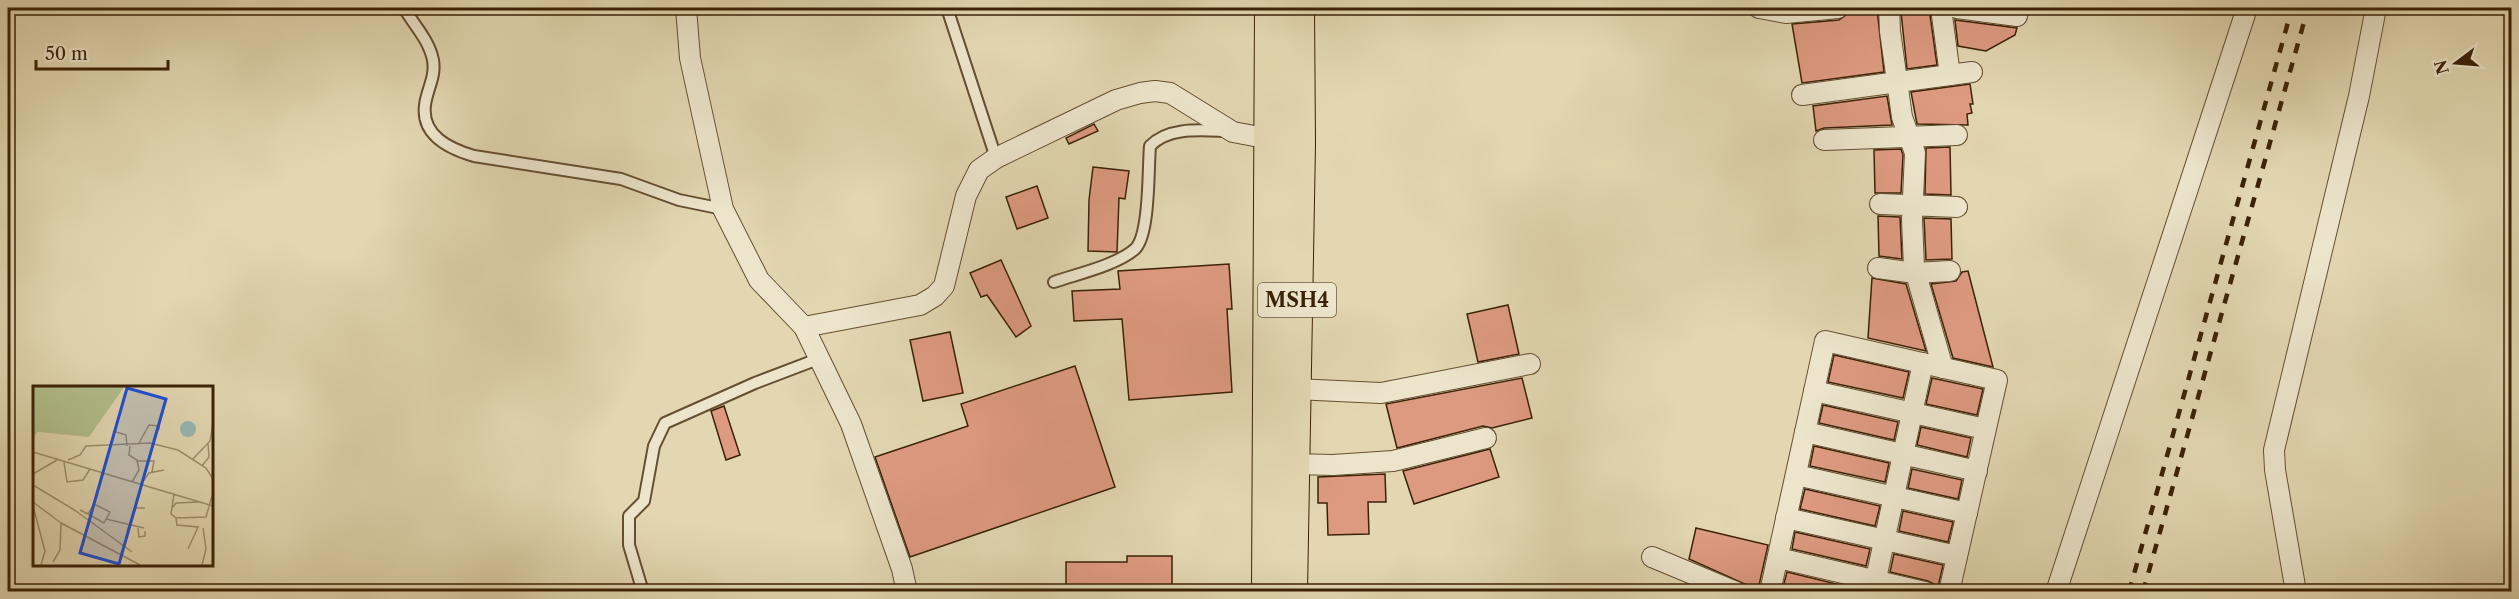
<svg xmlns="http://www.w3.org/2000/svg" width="2519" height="599" font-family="'Libre Caslon Text',serif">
<rect width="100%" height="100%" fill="#e2d7b1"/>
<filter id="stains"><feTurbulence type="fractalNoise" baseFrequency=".00333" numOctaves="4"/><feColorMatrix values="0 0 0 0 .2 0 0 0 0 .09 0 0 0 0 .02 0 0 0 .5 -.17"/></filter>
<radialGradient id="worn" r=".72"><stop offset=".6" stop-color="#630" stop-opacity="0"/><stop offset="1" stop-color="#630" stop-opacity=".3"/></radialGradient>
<g fill="#de9a81" stroke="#3b2206" stroke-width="1.5">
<path d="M1929,8L1937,65L1907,69L1901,12Z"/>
<path d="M1877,9L1884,72L1802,83L1792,24L1839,20L1849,13Z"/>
<path d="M1955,20L2017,28L2015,35L1986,51L1958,46Z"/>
<path d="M1970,84L1973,104H1970L1972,113L1967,114L1968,125L1917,124L1911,92Z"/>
<path d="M1887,96L1892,125L1824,128L1816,131L1813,106Z"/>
<path d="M1094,124L1098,131L1069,144L1066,138Z"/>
<path d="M1950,147L1951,195L1925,194L1926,148Z"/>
<path d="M1901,149L1903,155L1901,193H1875L1874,150Z"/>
<path d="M1093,167L1129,171L1125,199L1119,198L1117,252L1088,251L1089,200Z"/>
<path d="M1037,186L1048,218L1017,229L1006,197Z"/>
<path d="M1878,216L1900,217L1902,259L1879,256Z"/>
<path d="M1924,218L1951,219L1952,259L1926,260Z"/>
<path d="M1001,260L1031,326L1016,337L987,295L981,297L970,273Z"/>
<path d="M1229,264L1232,309H1227L1232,392L1129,400L1122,319L1074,321L1072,291L1120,289L1118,271Z"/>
<path d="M1968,271L1993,367L1953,358L1931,284L1956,281L1962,272Z"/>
<path d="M1872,278L1906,284L1926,351L1868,338Z"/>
<path d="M1508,305L1519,354L1478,362L1467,314Z"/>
<path d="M950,332L963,393L923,401L910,340Z"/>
<path d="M1834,355L1909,372L1903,398L1828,382Z"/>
<path d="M1075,366L1115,487L910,557L875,457L968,426L961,404Z"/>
<path d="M1522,378L1532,418L1492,428L1483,426L1397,448L1386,404Z"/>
<path d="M1932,378L1983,389L1977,415L1926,404Z"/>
<path d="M1823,405L1898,422L1894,440L1819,423Z"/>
<path d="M724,406L740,455L726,460L711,411Z"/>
<path d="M1921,427L1971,438L1967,457L1917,445Z"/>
<path d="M1814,446L1889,463L1885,482L1810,466Z"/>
<path d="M1490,449L1499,477L1414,504L1403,471Z"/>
<path d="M1912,469L1962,480L1958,499L1908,488Z"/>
<path d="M1385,474L1386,502H1368L1369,534L1328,535L1327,503H1318V477Z"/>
<path d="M1805,489L1880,506L1875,526L1800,509Z"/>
<path d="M1903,511L1953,522L1948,542L1899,531Z"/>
<path d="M1696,528L1768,545L1758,590L1689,559Z"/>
<path d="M1795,532L1870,549L1866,566L1792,549Z"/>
<path d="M1894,554L1943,565L1937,591L1934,584L1928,581L1890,572Z"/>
<path d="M1127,556H1172V591H1066V562H1127Z"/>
<path d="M1787,572L1861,590V591H1782Z"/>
</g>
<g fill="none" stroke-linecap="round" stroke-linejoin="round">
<defs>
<g id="service">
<path d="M404,8C414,25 429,40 433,60C436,77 427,89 425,105C421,136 450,149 474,156L621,179L679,200L723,209"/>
<path d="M947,8L996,158"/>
<path d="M1054,282C1077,274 1117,265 1135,249C1150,235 1148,168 1150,146C1168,127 1200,130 1224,131"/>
<path d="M643,592L629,545V516L644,501L654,446L665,423L755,383L818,359"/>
</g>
<g id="minor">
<path d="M686,8L690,58L723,209L759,280L804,327L851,424L902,569L907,592"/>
<path d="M1759,8L1786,13L1838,8"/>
<path d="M1889,8L1890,31L1902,117L1915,153L1912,220L1914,267L1943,368"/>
<path d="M1941,8L1950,75"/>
<path d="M1957,8L2017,16"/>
<path d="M1802,95L1972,72"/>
<path d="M1824,140L1957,135"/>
<path d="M1880,204L1957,207"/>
<path d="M1878,268L1915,273L1950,271"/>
<path d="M804,327L920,305L935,296L944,286L966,196L979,170L996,158L1116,100L1140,93L1155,91L1170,93L1233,132L1281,141"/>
<path d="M1295,389L1381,393L1530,364"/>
<path d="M1814,391L1985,429"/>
<path d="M1805,432L1977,471"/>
<path d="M1294,464L1333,465L1393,461L1486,438"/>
<path d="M1796,475L1967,513"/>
<path d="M1786,518L1957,556"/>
<path d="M1652,557L1736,592"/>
<path d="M1778,558L1925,592"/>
<path d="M1770,592L1825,341L1997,380L1949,592"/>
<path d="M1873,592L1923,363"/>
<path d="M2056,592L2247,8"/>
<path d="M2296,592L2275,470L2274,450L2359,96L2376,8"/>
</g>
<g id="primary">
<path d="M1268,592L1271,8"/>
<path d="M1291,592L1299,144L1298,8"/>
</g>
</defs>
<use href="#service" stroke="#654f31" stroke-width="14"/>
<use href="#minor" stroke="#654f31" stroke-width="22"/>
<use href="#primary" stroke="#3b2206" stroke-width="34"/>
<use href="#service" stroke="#ece5cc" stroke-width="10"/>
<use href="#minor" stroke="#ece5cc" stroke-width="20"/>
<use href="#primary" stroke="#e2d7b1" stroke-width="32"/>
<g stroke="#3b2206" stroke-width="4.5" stroke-dasharray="10 10" stroke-linecap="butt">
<path d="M2129,592L2292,8"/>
<path d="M2143,592L2308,8"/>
</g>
</g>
<g text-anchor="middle" stroke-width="5" stroke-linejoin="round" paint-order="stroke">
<rect fill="#ece5cc" stroke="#705c41" stroke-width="1.5" x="1258" y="283" width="78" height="34" rx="4.5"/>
<g font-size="20" font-weight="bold" fill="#3b2206">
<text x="1297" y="307">MSH4</text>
</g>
</g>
<g transform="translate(33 386)">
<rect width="180" height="180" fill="#e2d7b1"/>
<path d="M0,1H91L56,51L5,46L0,51Z" fill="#b2be8d"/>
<path d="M147 43a8 8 0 1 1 16 0a8 8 0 1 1-16 0Z" fill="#96b8b3"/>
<path fill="none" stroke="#9f8f6d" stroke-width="1.5" d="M80,45L93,49L94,60M106,57L116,39L126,40V44M97,60L96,69L104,74L106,84L99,96M0,66L180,120M35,74L47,69L53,60L117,57L145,64L173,82L180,93M159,74L177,55L180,38M104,75H121L119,86M31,76L34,96L50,94L57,83M169,80L176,71L175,57M0,88L24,74M108,98L116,87L131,84M0,99L43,125L99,166M141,108L138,128L143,132L144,139L165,141L155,163M0,116L28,137L27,164L20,176M0,120L12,165L8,179M140,121L143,117L166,116M47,124L55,128L71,137L77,126L61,118L55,128M143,132L173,131L179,110M73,133L111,142M28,137L107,179M105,142L106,151L112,150V145M94,145L103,122H112M169,179L173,163L170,142"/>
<path fill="#1d4ed8" fill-opacity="0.15" stroke="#1d4ed8" stroke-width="3" d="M94,2L133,13L86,178L47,167Z"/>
<rect width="180" height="180" fill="none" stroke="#3b2206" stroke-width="3"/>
</g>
<rect width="2519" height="599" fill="none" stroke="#e2d7b1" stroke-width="30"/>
<rect x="9" y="9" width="2501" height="581" fill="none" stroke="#3b2206" stroke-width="3"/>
<rect x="15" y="15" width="2489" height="569" fill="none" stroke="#3b2206" stroke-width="1.5"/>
<g transform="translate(2456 63) rotate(254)" stroke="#ece5cc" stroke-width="4.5" paint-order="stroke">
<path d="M0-4.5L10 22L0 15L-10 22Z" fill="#3b2206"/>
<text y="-9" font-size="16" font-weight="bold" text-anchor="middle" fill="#3b2206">N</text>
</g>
<path d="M36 60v9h132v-9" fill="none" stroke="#3b2206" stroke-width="3"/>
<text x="45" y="60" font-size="18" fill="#3b2206" stroke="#ece5cc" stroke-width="4.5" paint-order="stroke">50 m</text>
<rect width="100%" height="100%" filter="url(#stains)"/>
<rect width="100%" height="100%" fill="url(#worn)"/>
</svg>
